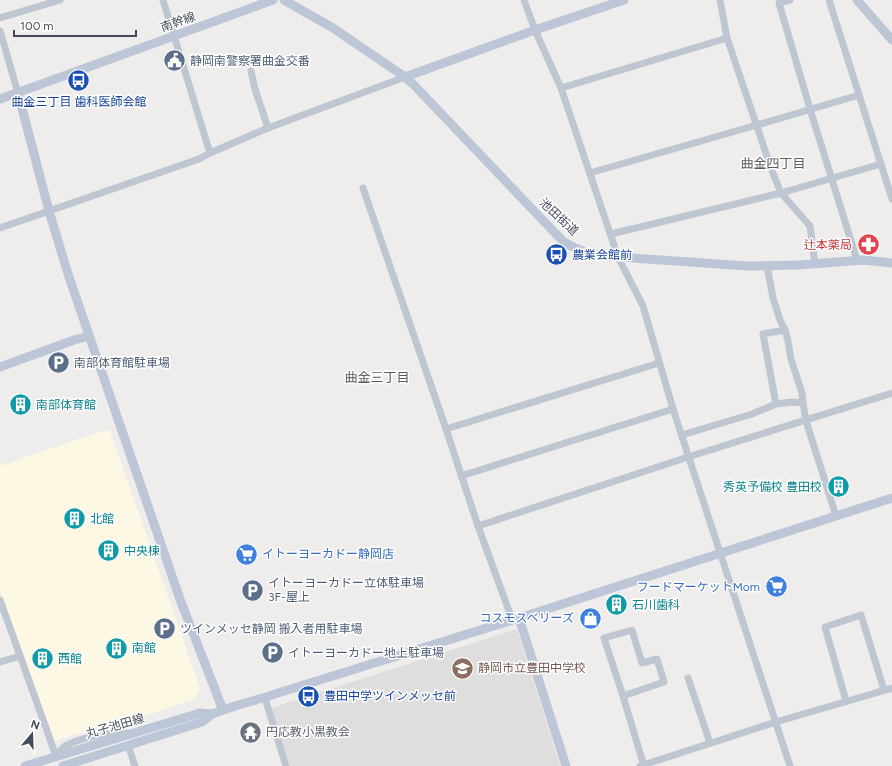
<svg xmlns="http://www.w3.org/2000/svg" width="892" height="766" font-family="Figtree,'Noto Sans JP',sans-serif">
<rect width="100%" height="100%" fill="#efecec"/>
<path fill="#fcf8e3" d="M109,429L200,688L195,699L122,723L108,724L60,739L55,743L0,591V466Z"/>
<path fill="#e0ddde" d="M517,629L560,766H290L271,708Z"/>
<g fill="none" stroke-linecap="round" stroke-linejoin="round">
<g stroke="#bec6d2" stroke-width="7">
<path d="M163,0L210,153"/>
<path d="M524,0L535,30L561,88L618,257L643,306L673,409L790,766"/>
<path d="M720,0L727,38L772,171L781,193L810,226L815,264"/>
<path d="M790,0L779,3L810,109L857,260"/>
<path d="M829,0L892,199"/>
<path d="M0,18L60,0"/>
<path d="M0,31L18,93"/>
<path d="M251,71L255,89L268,128"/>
<path d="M561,88L727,38"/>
<path d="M590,173L757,125L859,95"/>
<path d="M363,188L446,429L478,526L509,611L514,619"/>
<path d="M0,228L199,159L210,153L268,128L405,77"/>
<path d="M611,234L781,193L881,164"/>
<path d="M767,266L773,298L780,320L785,330L788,341L791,359L802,393L803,403"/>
<path d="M776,404L763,334L785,330"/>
<path d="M446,429L659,363"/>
<path d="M682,435L752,414L776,404L792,402L803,403L806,421L836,516"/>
<path d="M461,476L673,409"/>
<path d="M478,526L688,457L892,393"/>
<path d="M0,600L56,756C59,752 63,747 67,745C86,736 108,733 128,733"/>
<path d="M0,662L20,656"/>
<path d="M688,678L710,743"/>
<path d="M623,696L664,682L657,659L642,663L632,630L604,638L623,696L644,766"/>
<path d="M265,698L286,766"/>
<path d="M846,701L825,627L861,615L884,690"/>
<path d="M128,745L135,766"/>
<path d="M640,766L776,722L892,688"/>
</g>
<g stroke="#bdc6d6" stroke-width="9">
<path d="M284,0L333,28L405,77L413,84L556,234L564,242L575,248L585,252L593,254L618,257L747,266L799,265L863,260L892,263"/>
<path d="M857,0L892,40"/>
<path d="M405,77L535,30L624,0"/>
<path d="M18,93L49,211L69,277L181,602L223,710"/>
<path d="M0,99L273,0"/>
<path d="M0,367L74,340L89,336"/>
<path d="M519,618L566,766"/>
<path d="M25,766L200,713L212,714"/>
<path d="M63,766L202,722L212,714L235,706L259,699L368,665L519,618L892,498"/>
</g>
</g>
<defs>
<symbol id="civic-disc" viewBox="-11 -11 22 22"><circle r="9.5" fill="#5c6f8a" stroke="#fff"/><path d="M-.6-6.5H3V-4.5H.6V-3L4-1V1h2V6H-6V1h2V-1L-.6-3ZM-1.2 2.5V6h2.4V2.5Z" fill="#fff"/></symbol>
<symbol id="bus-disc" viewBox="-11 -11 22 22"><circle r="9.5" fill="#1a4fb4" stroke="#fff"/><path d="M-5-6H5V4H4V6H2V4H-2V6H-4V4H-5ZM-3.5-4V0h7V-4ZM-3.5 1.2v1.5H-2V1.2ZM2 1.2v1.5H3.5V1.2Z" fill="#fff"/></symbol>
<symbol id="pharmacy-disc" viewBox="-11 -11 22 22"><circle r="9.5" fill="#e0444e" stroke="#fff"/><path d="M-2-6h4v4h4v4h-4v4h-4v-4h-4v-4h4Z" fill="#fff"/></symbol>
<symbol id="parking-disc" viewBox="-11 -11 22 22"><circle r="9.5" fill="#5c6f8a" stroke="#fff"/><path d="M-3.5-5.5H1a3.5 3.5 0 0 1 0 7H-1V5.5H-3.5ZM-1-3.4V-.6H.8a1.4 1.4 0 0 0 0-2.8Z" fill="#fff"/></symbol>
<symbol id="building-disc" viewBox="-11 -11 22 22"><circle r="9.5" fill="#0f9aa8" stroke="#fff"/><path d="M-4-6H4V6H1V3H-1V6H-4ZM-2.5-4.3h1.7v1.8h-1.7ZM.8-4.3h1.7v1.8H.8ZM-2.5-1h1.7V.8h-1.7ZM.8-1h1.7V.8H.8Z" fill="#fff"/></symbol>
<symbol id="supermarket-disc" viewBox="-11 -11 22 22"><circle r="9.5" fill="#3f7fe0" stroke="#fff"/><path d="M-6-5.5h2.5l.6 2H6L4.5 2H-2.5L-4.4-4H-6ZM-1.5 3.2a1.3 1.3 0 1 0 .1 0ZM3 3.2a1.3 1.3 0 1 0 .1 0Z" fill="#fff"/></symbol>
<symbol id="shop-disc" viewBox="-11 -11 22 22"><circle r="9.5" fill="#3f7fe0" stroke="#fff"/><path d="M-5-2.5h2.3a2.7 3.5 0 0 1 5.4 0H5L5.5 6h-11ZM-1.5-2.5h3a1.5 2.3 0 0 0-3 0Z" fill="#fff"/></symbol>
<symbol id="school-disc" viewBox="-11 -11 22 22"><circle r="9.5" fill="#8d6e63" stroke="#fff"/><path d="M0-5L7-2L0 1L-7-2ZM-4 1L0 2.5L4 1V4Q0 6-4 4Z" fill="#fff"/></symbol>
<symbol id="temple-disc" viewBox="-11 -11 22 22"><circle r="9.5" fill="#6b7280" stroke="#fff"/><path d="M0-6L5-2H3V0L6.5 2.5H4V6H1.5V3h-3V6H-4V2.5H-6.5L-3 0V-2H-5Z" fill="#fff"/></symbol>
</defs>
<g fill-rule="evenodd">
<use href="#civic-disc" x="162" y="48" width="25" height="25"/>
<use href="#bus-disc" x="66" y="68" width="25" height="25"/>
<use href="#pharmacy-disc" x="856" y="232" width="25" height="25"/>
<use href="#bus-disc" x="544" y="242" width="25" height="25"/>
<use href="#parking-disc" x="46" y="350" width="25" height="25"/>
<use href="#building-disc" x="8" y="392" width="25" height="25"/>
<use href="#building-disc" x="826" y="474" width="25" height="25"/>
<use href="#building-disc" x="62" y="506" width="25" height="25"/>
<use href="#building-disc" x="96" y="538" width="25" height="25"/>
<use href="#supermarket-disc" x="234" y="542" width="25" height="25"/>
<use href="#supermarket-disc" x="764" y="574" width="25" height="25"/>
<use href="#parking-disc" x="240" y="578" width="25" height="25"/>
<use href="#building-disc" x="604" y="592" width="25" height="25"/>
<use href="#shop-disc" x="578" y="606" width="25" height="25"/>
<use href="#parking-disc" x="152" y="616" width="25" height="25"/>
<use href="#building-disc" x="104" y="636" width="25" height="25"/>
<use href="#parking-disc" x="260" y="640" width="25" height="25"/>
<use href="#building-disc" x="30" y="646" width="25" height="25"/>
<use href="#school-disc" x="450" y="656" width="25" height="25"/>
<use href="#bus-disc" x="296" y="684" width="25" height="25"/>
<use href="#temple-disc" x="238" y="720" width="25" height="25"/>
</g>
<g text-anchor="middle" stroke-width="3" stroke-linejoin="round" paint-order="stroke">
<g font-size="12" fill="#444c5a" stroke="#fff">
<text transform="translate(178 22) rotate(-20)" y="4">南幹線</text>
<text transform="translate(559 217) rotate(43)" y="4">池田街道</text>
<text transform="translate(115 726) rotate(-16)" y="4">丸子池田線</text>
</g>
<g font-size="12" fill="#4e5e75" stroke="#fff" text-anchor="start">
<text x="190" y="65">静岡南警察署曲金交番</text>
<text x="74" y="367">南部体育館駐車場</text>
<text x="268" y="587">イトーヨーカドー立体駐車場<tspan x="268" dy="14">3F-屋上</tspan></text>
<text x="180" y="633">ツインメッセ静岡 搬入者用駐車場</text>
<text x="288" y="657">イトーヨーカドー地上駐車場</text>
</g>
<g font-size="12" fill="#164399" stroke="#fff" text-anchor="start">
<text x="79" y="106" text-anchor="middle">曲金三丁目 歯科医師会館</text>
<text x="572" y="259">農業会館前</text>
<text x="324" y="700">豊田中学ツインメッセ前</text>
</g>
<g font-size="12" fill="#be3a42" stroke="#fff" text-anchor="end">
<text x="852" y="249">辻本薬局</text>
</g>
<g font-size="12" fill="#0d838f" stroke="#fff" text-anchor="start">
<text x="36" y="409">南部体育館</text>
<text x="822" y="491" text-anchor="end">秀英予備校 豊田校</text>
<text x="90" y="523">北館</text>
<text x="124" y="555">中央棟</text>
<text x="632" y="609">石川歯科</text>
<text x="132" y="652">南館</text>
<text x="58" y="663">西館</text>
</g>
<g font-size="12" fill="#366cbe" stroke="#fff" text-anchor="end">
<text x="262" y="558" text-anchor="start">イトーヨーカドー静岡店</text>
<text x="760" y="591">フードマーケットMom</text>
<text x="574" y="622">コスモスベリーズ</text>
</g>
<g font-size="12" fill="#785e54" stroke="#fff" text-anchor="start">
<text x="478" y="672">静岡市立豊田中学校</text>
</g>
<g font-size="12" fill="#5b616d" stroke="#fff" text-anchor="start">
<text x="266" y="736">円応教小黒教会</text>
</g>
<g font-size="13" fill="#585b61" stroke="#fff">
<text x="773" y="168">曲金四丁目</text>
<text x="377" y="382">曲金三丁目</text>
</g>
</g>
<g transform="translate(32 734) rotate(19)" stroke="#ffffff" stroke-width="3" paint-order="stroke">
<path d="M0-3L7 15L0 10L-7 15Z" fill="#444c5a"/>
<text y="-6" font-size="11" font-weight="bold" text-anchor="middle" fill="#444c5a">N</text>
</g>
<path d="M14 30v6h122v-6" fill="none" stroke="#444c5a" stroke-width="2"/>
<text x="20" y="30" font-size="12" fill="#444c5a" stroke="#ffffff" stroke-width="3" paint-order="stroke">100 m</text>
</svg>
